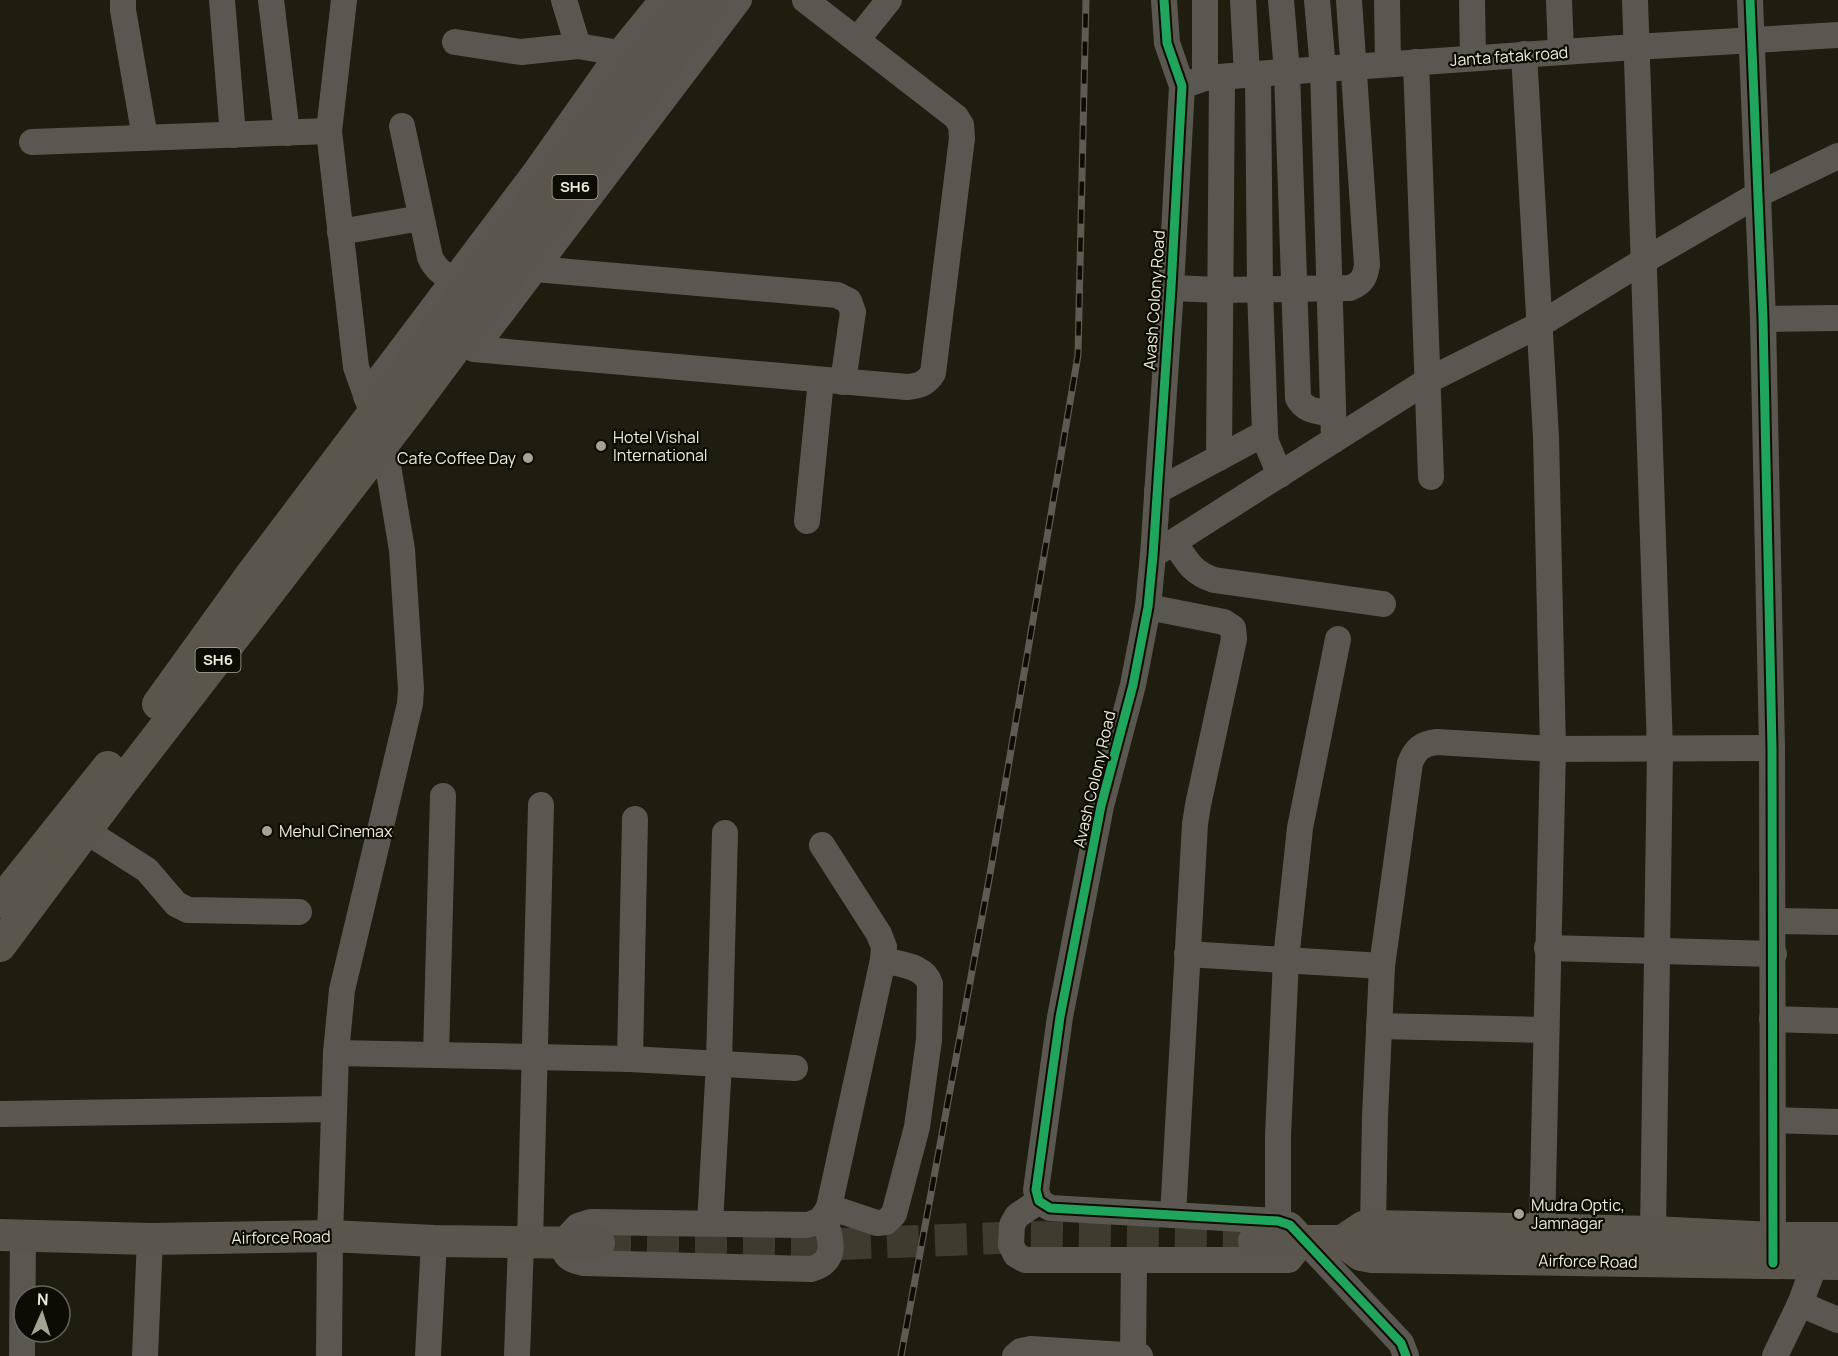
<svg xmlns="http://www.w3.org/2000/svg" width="1838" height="1356" font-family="Manrope,sans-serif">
<rect width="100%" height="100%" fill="#1f1d0f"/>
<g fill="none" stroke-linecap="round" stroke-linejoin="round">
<path stroke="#3e3c2e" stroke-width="32" stroke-dasharray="32 16" stroke-linecap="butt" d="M599,1243L815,1245L1026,1237L1254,1241"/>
<g stroke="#5a5750" stroke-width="26">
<path d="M123,0V10L145,138"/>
<path d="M222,0L233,135"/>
<path d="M271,0L287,133"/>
<path d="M344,0L329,131L356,367L371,409"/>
<path d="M564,0L578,46"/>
<path d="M1164,0L1167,43L1182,86L1171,288L1153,555L1148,607L1133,685L1101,806L1060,1017L1036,1190L1039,1201L1050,1208L1278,1221L1290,1225L1401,1343L1406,1356"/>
<path d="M1243,0L1247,75"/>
<path d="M1281,0L1287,72L1298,398C1305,412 1319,411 1333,414"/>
<path d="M1317,0L1323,69L1334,440"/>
<path d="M1387,0L1388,64"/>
<path d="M1472,0L1473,58"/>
<path d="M1559,0L1561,52"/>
<path d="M1635,0L1660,749L1653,1232"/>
<path d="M1750,0L1763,319L1772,748L1773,1256"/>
<path d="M857,40L889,0"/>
<path d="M455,42L521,52L578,46L619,53"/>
<path d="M1524,54L1546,437L1553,749L1542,1230"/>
<path d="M1416,62L1431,477"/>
<path d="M1258,74L1260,289L1265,433L1266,442L1280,475"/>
<path d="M1205,78V0"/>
<path d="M1182,86L1205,78L1323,69L1635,47L1838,35"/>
<path d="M402,126L430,257C435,269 443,274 454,280"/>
<path d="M32,142L329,131"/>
<path d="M340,232L421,218"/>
<path d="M535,269L837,295L849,301L853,312L843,382"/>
<path d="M1171,288L1220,290L1350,288C1362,283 1365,278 1367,265L1349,0"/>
<path d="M1763,319L1838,318"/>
<path d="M488,331L739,0"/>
<path d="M474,349L907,387C919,386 926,384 933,373L962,138L961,125L956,117L805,0"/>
<path d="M366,396L535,172L619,53L662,0"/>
<path d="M1219,458L1222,77"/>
<path d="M1157,491L1265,433"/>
<path d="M807,521L821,380"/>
<path d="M1174,542C1187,561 1191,572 1214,580L1383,604"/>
<path d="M1153,555L1427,381L1539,325L1645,260L1759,194L1838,156"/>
<path d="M1148,607L1224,622L1233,628L1234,639L1198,805L1195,824L1173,1215"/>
<path d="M86,831L147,870L176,904L188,910L299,912"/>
<path d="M822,845L879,934L884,947L883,960L829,1207C824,1218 819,1222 807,1225L591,1222L578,1226L562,1243C564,1257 570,1260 584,1263L811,1269C839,1261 831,1239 824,1217"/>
<path d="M1773,921L1838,922"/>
<path d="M1547,948L1774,954"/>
<path d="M1187,954L1382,966"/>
<path d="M1772,1019L1838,1021"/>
<path d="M1379,1026L1545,1030"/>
<path d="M336,1053L630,1059L795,1068"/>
<path d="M436,1055L443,796"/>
<path d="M630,1059L635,819"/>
<path d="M0,1114L334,1109"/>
<path d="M1773,1120L1838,1122"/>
<path d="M1039,1201L1017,1216L1012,1225L1011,1245L1016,1255L1025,1260H1289L1304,1241"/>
<path d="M829,1207L877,1223L886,1222L894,1214L917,1127L929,1040L930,984C924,965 900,965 883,960"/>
<path d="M1278,1221V1136L1286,959L1300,828L1338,639"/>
<path d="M710,1223L719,1063L725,833"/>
<path d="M1373,1226L1375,1116L1382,966L1410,763C1416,748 1422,744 1437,742L1553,749L1772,748"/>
<path d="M530,1242L541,805"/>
<path d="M1800,1304L1838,1320"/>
<path d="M22,1356L23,1236"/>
<path d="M145,1356L150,1239"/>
<path d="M329,1356L330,1236L336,1053L342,990L410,704L411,689L402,550L384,442"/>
<path d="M428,1356L434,1241"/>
<path d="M517,1356L521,1242"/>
<path d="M1015,1356L1021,1351L1031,1349L1140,1356"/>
<path d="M1133,1356L1134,1260"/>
<path d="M1775,1356L1800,1304L1815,1264"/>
</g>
<g stroke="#5a564d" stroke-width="32">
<path d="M158,704L248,579L685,0"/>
<path d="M0,902L108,767"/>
<path d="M0,946L117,789L411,408L714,0"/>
<path d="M0,1235L150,1239L330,1236L434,1241L599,1243"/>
<path d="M1254,1241H1342L1363,1227L1373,1226L1653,1232L1773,1238H1838"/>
<path d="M1342,1241L1361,1255L1372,1257L1838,1264"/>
</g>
<defs>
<path id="rail" d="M901,1356L990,874L1078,355L1086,0"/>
</defs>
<use href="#rail" stroke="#5d5b52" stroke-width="7"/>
<use href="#rail" stroke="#0d0c03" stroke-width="4.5" stroke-dasharray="14" stroke-linecap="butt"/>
<defs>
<g id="cycleway">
<path d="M1164,0L1167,43L1182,86L1171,288L1153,555L1148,607L1133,685L1101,806L1060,1017L1036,1190L1039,1201L1050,1208L1278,1221L1290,1225L1401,1343L1406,1356"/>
<path d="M1750,0L1763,319L1772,748L1773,1263"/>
</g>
</defs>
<use href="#cycleway" stroke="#0d0c03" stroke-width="13"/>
<use href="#cycleway" stroke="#20a55d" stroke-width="9"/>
</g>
<g fill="#a4a394" stroke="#0d0c03" stroke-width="2">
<circle cx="601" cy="446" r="6"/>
<circle cx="528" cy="458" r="6"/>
<circle cx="267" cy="831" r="6"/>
<circle cx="1519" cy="1214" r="6"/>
</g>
<g text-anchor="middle" stroke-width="4.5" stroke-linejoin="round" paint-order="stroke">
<g fill="#0d0c03" stroke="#a9a89a" stroke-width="1.5">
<rect x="552.5" y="175" width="45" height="24" rx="4.5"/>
<rect x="195.5" y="648" width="45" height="24" rx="4.5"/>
</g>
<g font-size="15" font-weight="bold" fill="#ecebdb">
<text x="575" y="192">SH6</text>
<text x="218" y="665">SH6</text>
</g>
<g font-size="16" fill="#ecebdb" stroke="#0d0c03">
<text transform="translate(1509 56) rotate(-4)" y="6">Janta fatak road</text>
<text transform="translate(1154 300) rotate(-86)" y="6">Avash Colony Road</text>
<text transform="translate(1094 779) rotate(-77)" y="6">Avash Colony Road</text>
<text transform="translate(281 1237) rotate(-1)" y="6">Airforce Road</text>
<text transform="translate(1588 1261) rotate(1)" y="6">Airforce Road</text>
</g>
<g font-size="16" fill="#ecebdb" stroke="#0d0c03" text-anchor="start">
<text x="613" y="443">Hotel Vishal<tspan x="613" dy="18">International</tspan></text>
<text x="516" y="464" text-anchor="end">Cafe Coffee Day</text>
<text x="279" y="837">Mehul Cinemax</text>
<text x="1531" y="1211">Mudra Optic,<tspan x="1531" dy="18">Jamnagar</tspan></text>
</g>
</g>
<g transform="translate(42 1314) rotate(3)"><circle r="28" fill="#0d0c03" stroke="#666559" stroke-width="1.5"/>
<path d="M0-4.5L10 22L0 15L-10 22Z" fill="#a4a394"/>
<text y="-9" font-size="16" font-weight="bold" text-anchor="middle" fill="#ecebdb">N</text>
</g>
</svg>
